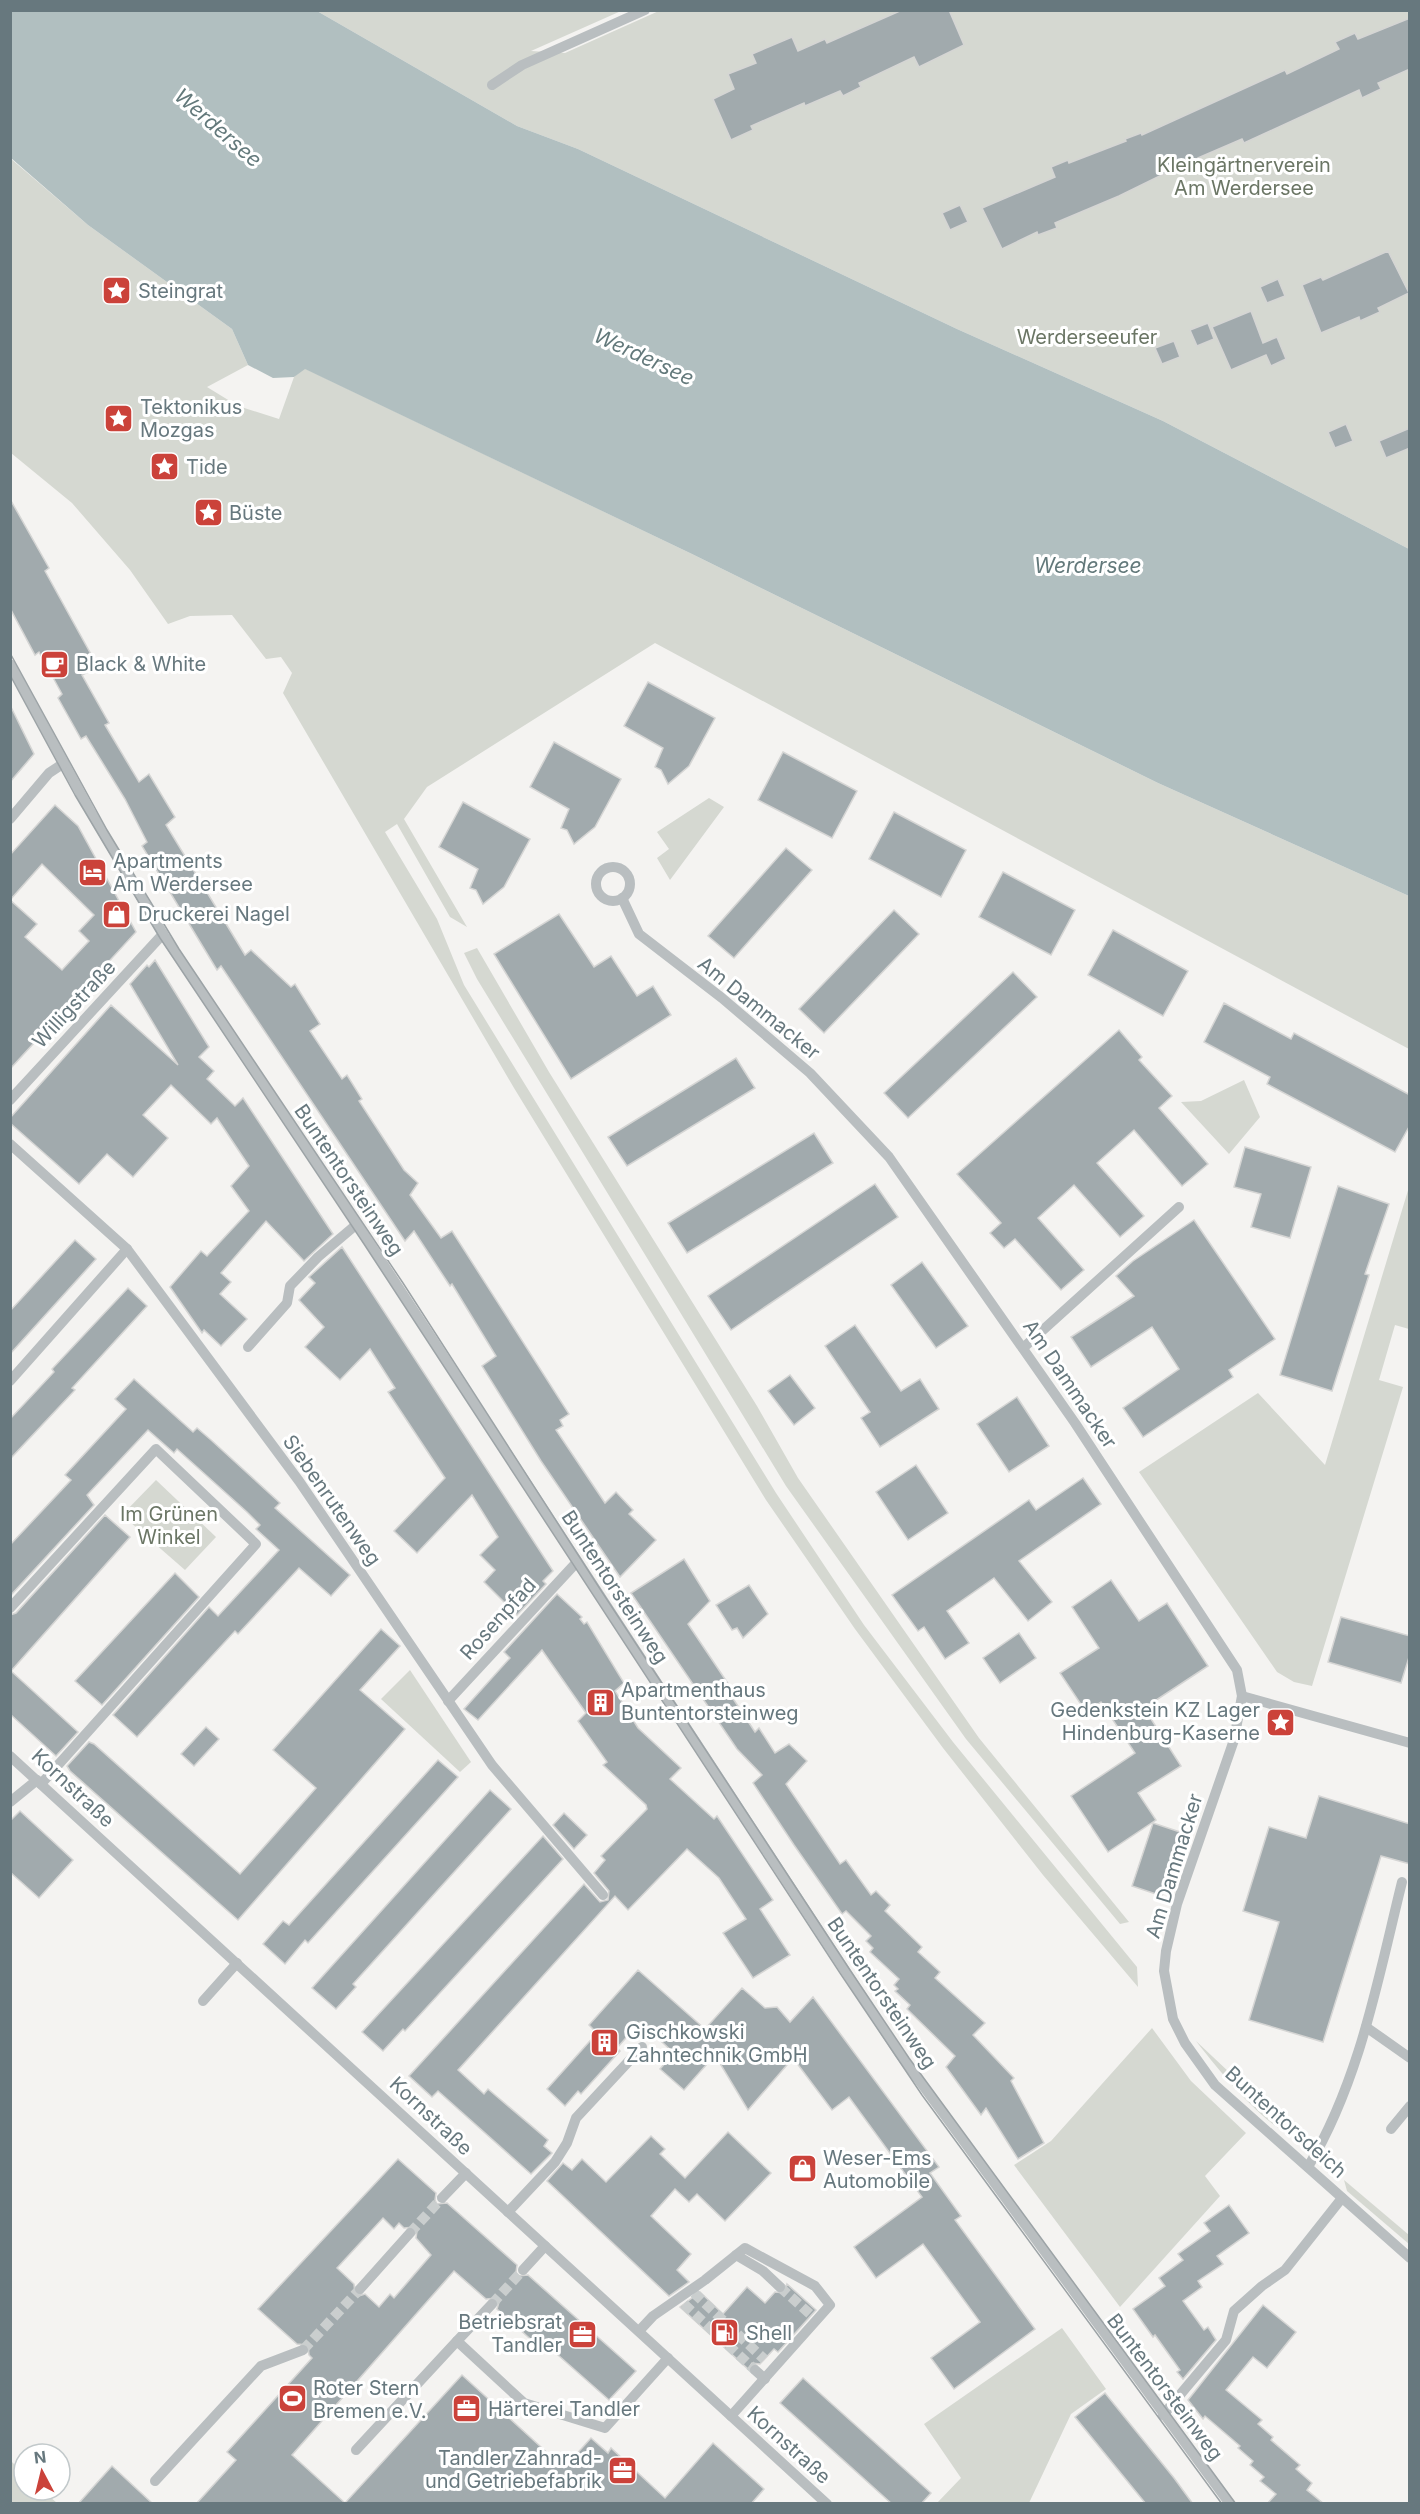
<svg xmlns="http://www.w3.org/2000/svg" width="1420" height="2514" font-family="Inter,sans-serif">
<rect width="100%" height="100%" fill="#f4f3f1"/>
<g fill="#d5d8d1">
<path d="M661,10L1409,11V549L1163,421L957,329L578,149L517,126L317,11H621L531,51L565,53Z"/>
<path d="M10,158L88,225L232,329L248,365L207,387L238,406L279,419L294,377L304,368L692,554L1158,783L1409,896V1049L655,643L427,787L404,819L467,927L450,917L397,824L385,832L437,919L464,985L776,1493L864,1625L953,1742L1137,1967L1138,1987L1043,1875L943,1748L855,1629L766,1500L514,1088L283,693L292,673L281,657L266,659L232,615L190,616L168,624L130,570L72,503L11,453Z"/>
<path d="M709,798L724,807L670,880L657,858L669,849L657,832Z"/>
<path d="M477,948L549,1072L757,1406L798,1478L979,1738L1129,1922L1120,1924L966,1739L786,1486L477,979L464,953Z"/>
<path d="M1244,1080L1260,1117L1229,1154L1181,1102L1201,1101Z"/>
<path d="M1409,1187V1329L1395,1325L1379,1380L1403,1387L1312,1686L1294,1682L1277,1672L1139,1472L1258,1393L1325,1465Z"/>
<path d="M156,1480L216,1537L185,1570L122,1515Z"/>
<path d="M410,1670L471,1762L460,1772L381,1699Z"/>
<path d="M1152,2028L1191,2081L1246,2133L1205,2176L1220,2196L1120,2307L1014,2165L1051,2141Z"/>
<path d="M1196,2041L1299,2138C1265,2129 1218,2069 1196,2041Z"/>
<path d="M1344,2180L1409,2235V2244L1347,2191Z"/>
<path d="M1062,2328L1106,2389L1071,2414L1029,2503H937L961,2478L924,2424Z"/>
<path d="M11,2461L24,2474V2490H42L57,2503H11Z"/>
</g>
<path fill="#b1bfc0" d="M11,10L317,11L517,126L578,149L957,329L1163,421L1409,549V896L1158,783L692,554L305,369L294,377L273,378L248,365L232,329L88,225L11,158Z"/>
<g fill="#a1aaad" stroke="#d5d5d4" stroke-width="1.5" fill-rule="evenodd">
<path d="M902,10H949L964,45L919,67L914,57L859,83L861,87L843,96L840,91L805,106L804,103L751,126L753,130L731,140L713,99L734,89L728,74L756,63L752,54L792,37L798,51L825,39L827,43Z"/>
<path d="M1410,18V69L1378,83L1381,89L1362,98L1359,90L1244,143L1242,139L1198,158L1200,163L1180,171L1178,167L1119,196L1055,223L1057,228L1038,235L1037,232L1002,249L982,208L1055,177L1051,167L1068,160L1069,163L1126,141L1125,139L1141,133L1142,135L1285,70L1287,74L1339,49L1335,42L1355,33L1358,39Z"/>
<path d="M960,205L968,222L950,230L942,213Z"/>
<path d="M1388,251L1409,293L1378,308L1380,312L1360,321L1359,317L1321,333L1302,285L1321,277L1323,280Z"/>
<path d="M1278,279L1285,296L1267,303L1260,287Z"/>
<path d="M1251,311L1263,343L1277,337L1286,359L1271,366L1266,355L1231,370L1212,327Z"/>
<path d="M1208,323L1214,339L1197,346L1190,330Z"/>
<path d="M1174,341L1180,357L1162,364L1155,348Z"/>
<path d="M1346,424L1353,441L1335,448L1328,432Z"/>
<path d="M1410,428V448L1386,458L1379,441Z"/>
<path d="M10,499L49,568L45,571L98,667L82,675L109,723L105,725L139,782L149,774L175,817L166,825L245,955L251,950L291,987L295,984L320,1024L310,1031L342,1079L347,1075L362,1099L359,1101L404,1170L418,1183L410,1195L441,1238L452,1231L569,1414L560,1420L563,1426L556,1430L605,1503L616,1492L633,1510L629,1514L656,1540L620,1577L541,1461L482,1366L496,1356L452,1284L450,1286L414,1231L405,1241L221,966L217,970L142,846L147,842L125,799L86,736L81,739L58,698L62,694L39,652L35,655L10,608Z"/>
<path d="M648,682L715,718L689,766L668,784L661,770L655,767L663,748L624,726Z"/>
<path d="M10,705L34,754L10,782Z"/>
<path d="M554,742L621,779L595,827L574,844L567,830L561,828L569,809L530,787Z"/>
<path d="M783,752L857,791L832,838L758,800Z"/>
<path d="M463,802L530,839L504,887L483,904L476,890L470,888L478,869L439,847Z"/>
<path d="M55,805L78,826L136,932L10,1069V900L37,924L25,937L62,970L89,941L79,931L94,915L42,864L10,900V855Z"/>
<path d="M894,812L966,850L941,897L869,859Z"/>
<path d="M786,848L812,870L734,958L708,936Z"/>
<path d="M1003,872L1075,910L1051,955L979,917Z"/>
<path d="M894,910L919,934L824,1033L799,1009Z"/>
<path d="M559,914L594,967L611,956L637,996L653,986L671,1015L571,1079L494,954Z"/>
<path d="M1113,930L1188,971L1163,1016L1088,975Z"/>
<path d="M155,960L209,1047L199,1057L214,1071L207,1079L235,1106L243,1098L333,1234L304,1261L266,1221L221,1273L231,1282L220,1294L247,1319L221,1346L204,1330L202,1333L170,1287L201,1251L207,1256L249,1211L231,1186L249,1166L217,1118L211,1124L171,1085L143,1115L168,1138L133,1177L107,1154L79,1184L10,1123V1118L111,1005L178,1065L130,984L147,965L149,967Z"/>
<path d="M1013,972L1037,997L908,1118L884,1093Z"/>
<path d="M1224,1003L1291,1039L1294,1033L1410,1095V1125L1395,1152L1267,1084L1270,1077L1204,1042Z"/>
<path d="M1119,1030L1142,1057L1139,1060L1172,1096L1159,1108L1208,1164L1182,1186L1134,1130L1097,1163L1144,1216L1120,1237L1074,1185L1038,1218L1084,1270L1061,1290L1015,1239L1004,1248L990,1233L1001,1223L957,1174Z"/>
<path d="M736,1058L755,1088L627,1166L608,1137Z"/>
<path d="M814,1133L833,1163L687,1253L668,1223Z"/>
<path d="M1245,1147L1311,1167L1290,1238L1251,1227L1261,1194L1234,1187Z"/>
<path d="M875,1184L898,1217L731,1330L708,1296Z"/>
<path d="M1338,1186L1389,1204L1365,1274L1369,1275L1332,1391L1280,1375Z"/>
<path d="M1194,1220L1275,1339L1229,1370L1233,1377L1143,1437L1123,1408L1179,1369L1152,1327L1091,1367L1071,1337L1134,1296L1116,1276L1133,1261Z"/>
<path d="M75,1240L96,1259L10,1354V1311Z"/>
<path d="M342,1247L553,1571L543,1581L546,1584L517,1615L484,1582L495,1570L480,1555L498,1537L472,1495L417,1553L394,1531L445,1478L388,1392L395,1388L370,1349L340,1380L305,1347L324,1327L299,1300L315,1283L309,1277Z"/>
<path d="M922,1262L968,1326L936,1348L891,1285Z"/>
<path d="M128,1288L147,1306L72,1388L75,1390L10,1459V1419L54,1372L52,1369Z"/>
<path d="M855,1325L901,1391L920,1379L939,1409L880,1447L861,1418L870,1412L825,1346Z"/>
<path d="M790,1375L815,1408L794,1425L768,1391Z"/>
<path d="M134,1379L193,1432L197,1428L211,1440L280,1503L275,1508L350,1575L331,1596L299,1568L238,1634L235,1631L137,1737L113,1715L209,1607L218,1616L279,1550L256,1529L260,1525L247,1512L177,1449L174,1453L148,1430L87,1495L94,1505L10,1596V1545L71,1480L65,1475L126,1409L115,1399Z"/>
<path d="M1017,1397L1049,1446L1009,1472L977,1424Z"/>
<path d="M916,1465L948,1513L908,1540L876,1492Z"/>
<path d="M1083,1478L1101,1504L1019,1561L1052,1602L1028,1621L994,1578L947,1611L969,1643L945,1659L924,1627L918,1631L892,1595L1029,1500L1036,1510Z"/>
<path d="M105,1515L130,1537L11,1671L78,1732L56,1756L10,1714V1615L16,1613Z"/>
<path d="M684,1559L710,1601L688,1624L733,1691L730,1694L755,1732L759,1728L775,1753L789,1744L807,1761L786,1784L840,1864L846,1860L871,1895L876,1891L890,1905L885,1911L922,1947L918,1952L940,1972L935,1978L985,2023L973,2035L1014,2078L1011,2081L1044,2143L1018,2159L986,2108L981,2115L946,2067L955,2056L907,2009L910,2005L895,1991L898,1989L894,1985L899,1979L870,1952L873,1948L866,1941L871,1936L846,1911L842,1914L794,1845L753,1783L762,1775L737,1749L631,1593Z"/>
<path d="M175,1573L199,1597L102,1705L75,1681Z"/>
<path d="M1111,1580L1139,1621L1167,1603L1208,1666L1144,1708L1181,1766L1138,1793L1156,1820L1108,1852L1071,1796L1135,1753L1101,1702L1086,1712L1060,1673L1099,1648L1072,1607Z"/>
<path d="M749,1585L768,1614L743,1638L737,1628L732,1630L716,1605Z"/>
<path d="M557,1594L582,1617L580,1619L584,1624L587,1622L624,1683L615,1691L638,1728L681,1768L670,1779L714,1819L717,1816L773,1900L760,1909L790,1955L753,1978L723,1933L746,1919L719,1878L687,1849L628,1910L615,1896L458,2070L484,2094L488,2089L548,2140L544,2146L552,2153L531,2174L438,2091L432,2097L409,2076L584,1884L600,1902L608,1900L609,1891L594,1873L605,1860L601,1856L647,1809L646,1805L603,1765L607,1762L578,1721L586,1713L542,1650L478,1720L464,1709L510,1658L504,1652Z"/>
<path d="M1341,1617L1410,1636V1654L1401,1683L1328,1662Z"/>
<path d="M381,1629L400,1646L360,1690L405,1729L238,1920L70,1771L67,1766L89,1742L94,1744L240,1874L316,1788L273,1750Z"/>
<path d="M1019,1633L1036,1658L1000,1683L983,1658Z"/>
<path d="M206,1727L219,1739L194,1766L181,1754Z"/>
<path d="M438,1760L458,1777L308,1943L305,1940L285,1964L263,1944L283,1921L289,1925Z"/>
<path d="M490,1790L511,1809L353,1984L356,1987L336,2009L312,1988Z"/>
<path d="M1319,1796L1410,1824V1864L1381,1856L1323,2042L1249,2020L1279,1922L1243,1911L1269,1827L1306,1838Z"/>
<path d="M20,1811L73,1860L39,1898L10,1872V1821Z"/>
<path d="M564,1813L587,1835L574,1849L553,1825Z"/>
<path d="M1153,1823L1183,1833L1162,1896L1132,1886Z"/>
<path d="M543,1836L563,1859L405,2031L403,2029L383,2051L362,2032Z"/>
<path d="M638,1970L705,2029L742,1988L765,2008L777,2007L790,2022L813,1997L939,2167L930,2173L961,2216L955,2220L1035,2329L954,2389L931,2358L980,2322L923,2244L876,2278L854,2247L922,2197L849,2097L832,2110L793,2058L748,2110L715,2055L684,2090L660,2069L674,2053L640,2022L617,2048L620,2051L581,2094L578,2091L565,2106L547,2089L597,2033L589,2025Z"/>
<path d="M728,2132L771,2173L725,2221L697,2194L689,2202L675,2189L651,2216L691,2254L677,2270L689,2282L669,2296L547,2181L563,2163L572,2170L582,2159L606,2182L651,2136L665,2149L660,2154L685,2178Z"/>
<path d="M398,2159L436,2193L435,2200L437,2204L447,2203L517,2265L516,2272L518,2276L528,2275L636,2371L609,2400L541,2340L537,2345L497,2309L499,2302L497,2298L486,2299L454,2271L292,2455L345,2503L462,2375L564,2468L591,2438L608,2453L611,2448L665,2498L713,2443L764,2489L751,2504H196L236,2460L227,2452L312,2358L309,2355L308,2345L297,2344L258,2309ZM383,2218L394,2229L399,2223L404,2228L415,2227L417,2231L416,2238L431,2255L394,2298L390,2294L379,2307L365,2294L359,2296L355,2294L354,2284L337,2268Z"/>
<path d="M1229,2205L1249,2233L1217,2256L1223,2264L1198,2281L1202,2287L1183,2301L1204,2330L1208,2327L1216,2340L1183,2379L1177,2372L1180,2370L1155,2335L1153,2337L1133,2309L1165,2286L1159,2278L1183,2260L1178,2254L1210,2231L1204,2223Z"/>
<path d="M787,2284L816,2310L778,2352L774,2349L760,2364L752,2363L748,2369L680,2307L700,2292L723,2314L747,2287L765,2303L775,2292L785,2293Z"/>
<path d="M1263,2305L1296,2332L1267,2368L1253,2357L1226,2390L1262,2420L1258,2424L1273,2437L1271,2440L1300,2465L1296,2469L1312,2483L1307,2490L1324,2504H1267L1276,2494L1260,2481L1264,2477L1250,2465L1253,2461L1238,2448L1240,2446L1205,2416L1203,2419L1188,2400Z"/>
<path d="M803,2378L931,2493L921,2504H892L780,2403Z"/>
<path d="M1105,2393L1174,2478L1193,2504H1146L1075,2417Z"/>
<path d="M112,2466L153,2504H78Z"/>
</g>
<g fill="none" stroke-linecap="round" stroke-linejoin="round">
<g stroke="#cacece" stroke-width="10" stroke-dasharray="10 5" stroke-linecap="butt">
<path d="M410,2233L442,2198"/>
<path d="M780,2287L811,2315"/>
<path d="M694,2293L764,2359"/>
<path d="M492,2304L523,2270"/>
<path d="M684,2304L755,2370"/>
<path d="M303,2350L360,2289"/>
</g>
<g stroke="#b9bec0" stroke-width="10">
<path d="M492,85L522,65L645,10"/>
<path d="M10,664L89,809L163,934L357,1224L899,2053L1230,2504"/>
<path d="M10,819L49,773L64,763"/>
<circle cx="613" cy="884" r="17"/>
<path d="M622,898L639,934L722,998L810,1073L889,1157L1075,1423L1237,1670L1242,1696L1234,1740L1177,1904L1166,1951L1164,1971L1173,2019L1185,2043L1215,2085L1410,2258"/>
<path d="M10,1100L163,934"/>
<path d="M10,1144L127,1249L299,1481L492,1765L603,1895"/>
<path d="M248,1347L287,1303L290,1286L318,1257L357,1224"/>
<path d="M1023,1348L1179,1207"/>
<path d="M10,1381L127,1249"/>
<path d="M10,1608L156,1449L256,1544L41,1784"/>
<path d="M1242,1696L1410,1743"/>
<path d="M448,1701L576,1563"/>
<path d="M10,1756L827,2504"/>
<path d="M10,1802L37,1780"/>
<path d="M203,2001L237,1963"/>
<path d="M1366,2027L1410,2058"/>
<path d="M1391,2129L1410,2106"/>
<path d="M1308,2167C1360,2080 1378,1979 1402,1882"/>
<path d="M442,2198L466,2173"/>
<path d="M508,2212L555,2162L567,2143L576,2118L642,2047"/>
<path d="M736,2255L763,2271L780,2287"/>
<path d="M523,2270L545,2246"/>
<path d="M360,2289L410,2233"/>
<path d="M639,2331L653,2316L705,2280L745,2248L815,2286L830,2305L731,2416"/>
<path d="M457,2341L492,2304"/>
<path d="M755,2370L765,2379"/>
<path d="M1163,2415L1226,2340L1234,2311L1262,2286L1285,2270L1342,2198"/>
<path d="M356,2450L457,2341L524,2403L605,2428L668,2358"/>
<path d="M155,2481L261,2366L303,2350"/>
</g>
<g stroke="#9ca3a6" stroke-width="1.5">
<path d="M10,653L107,830L179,949L403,1283L602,1592L850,1970L909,2058L1236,2504"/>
<path d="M10,675L75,795L160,938L364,1244L840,1973L922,2095L1222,2504"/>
</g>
</g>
<defs>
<symbol id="sight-square" viewBox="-11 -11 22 22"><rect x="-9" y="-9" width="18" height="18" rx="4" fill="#cb423a" stroke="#fff"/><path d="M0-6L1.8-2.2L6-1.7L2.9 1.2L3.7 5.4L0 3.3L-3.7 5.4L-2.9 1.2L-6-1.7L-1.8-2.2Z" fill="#fff"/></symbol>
<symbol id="cafe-square" viewBox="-11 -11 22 22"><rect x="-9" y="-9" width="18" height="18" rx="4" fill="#cb423a" stroke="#fff"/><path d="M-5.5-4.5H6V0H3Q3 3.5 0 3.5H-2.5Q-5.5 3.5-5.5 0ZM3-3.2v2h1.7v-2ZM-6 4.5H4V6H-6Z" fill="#fff"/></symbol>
<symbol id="hotel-square" viewBox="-11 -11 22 22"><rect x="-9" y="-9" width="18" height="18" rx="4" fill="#cb423a" stroke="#fff"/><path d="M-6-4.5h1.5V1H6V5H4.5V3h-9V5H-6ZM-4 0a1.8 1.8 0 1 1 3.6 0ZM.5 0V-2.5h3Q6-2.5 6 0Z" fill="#fff"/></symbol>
<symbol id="shop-square" viewBox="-11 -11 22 22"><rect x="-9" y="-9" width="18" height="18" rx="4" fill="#cb423a" stroke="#fff"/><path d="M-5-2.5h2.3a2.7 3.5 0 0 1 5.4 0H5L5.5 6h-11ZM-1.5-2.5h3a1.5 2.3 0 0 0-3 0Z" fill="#fff"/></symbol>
<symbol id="building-square" viewBox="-11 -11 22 22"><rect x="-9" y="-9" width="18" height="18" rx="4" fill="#cb423a" stroke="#fff"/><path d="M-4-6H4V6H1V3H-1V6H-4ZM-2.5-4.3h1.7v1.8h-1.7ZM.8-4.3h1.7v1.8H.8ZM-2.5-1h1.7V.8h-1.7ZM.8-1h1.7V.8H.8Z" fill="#fff"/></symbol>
<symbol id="fuel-square" viewBox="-11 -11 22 22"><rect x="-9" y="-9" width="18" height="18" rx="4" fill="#cb423a" stroke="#fff"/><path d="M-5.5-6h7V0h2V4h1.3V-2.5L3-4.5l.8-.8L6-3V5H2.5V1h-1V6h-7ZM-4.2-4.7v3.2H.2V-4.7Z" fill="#fff"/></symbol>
<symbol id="office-square" viewBox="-11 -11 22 22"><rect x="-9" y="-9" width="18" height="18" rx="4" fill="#cb423a" stroke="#fff"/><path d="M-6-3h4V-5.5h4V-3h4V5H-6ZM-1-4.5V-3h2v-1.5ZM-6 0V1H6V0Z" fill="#fff"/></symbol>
<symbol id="stadium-square" viewBox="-11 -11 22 22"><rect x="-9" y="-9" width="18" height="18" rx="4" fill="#cb423a" stroke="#fff"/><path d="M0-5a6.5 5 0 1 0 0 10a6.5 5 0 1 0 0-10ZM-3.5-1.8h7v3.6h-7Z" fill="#fff"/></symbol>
</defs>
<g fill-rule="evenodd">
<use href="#sight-square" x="100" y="274" width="33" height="33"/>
<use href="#sight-square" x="102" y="402" width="33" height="33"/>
<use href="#sight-square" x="148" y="450" width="33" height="33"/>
<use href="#sight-square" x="192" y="496" width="33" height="33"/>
<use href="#cafe-square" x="38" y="648" width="33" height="33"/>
<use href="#hotel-square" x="76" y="856" width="33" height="33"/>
<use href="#shop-square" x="100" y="898" width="33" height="33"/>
<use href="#building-square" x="584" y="1686" width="33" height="33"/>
<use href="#sight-square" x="1264" y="1706" width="33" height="33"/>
<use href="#building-square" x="588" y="2026" width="33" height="33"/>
<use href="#shop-square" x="786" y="2152" width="33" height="33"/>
<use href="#fuel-square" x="708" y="2316" width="33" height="33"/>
<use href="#office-square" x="566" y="2318" width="33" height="33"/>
<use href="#stadium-square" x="276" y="2382" width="33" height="33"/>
<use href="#office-square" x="450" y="2392" width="33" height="33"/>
<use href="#office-square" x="606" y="2454" width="33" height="33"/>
</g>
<g text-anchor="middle" stroke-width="6" stroke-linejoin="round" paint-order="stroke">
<g font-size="20" fill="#6b7665" stroke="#fff">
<text x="1244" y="172">Kleingärtnerverein<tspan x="1244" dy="23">Am Werdersee</tspan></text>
<text x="1087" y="344">Werderseeufer</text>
<text x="169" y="1521">Im Grünen<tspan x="169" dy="23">Winkel</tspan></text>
</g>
<g font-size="20" fill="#67787e" stroke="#fff" text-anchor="start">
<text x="138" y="298">Steingrat</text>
<text x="140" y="414">Tektonikus<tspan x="140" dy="23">Mozgas</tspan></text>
<text x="186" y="474">Tide</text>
<text x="229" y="520">Büste</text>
<text x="76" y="671">Black &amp; White</text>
<text x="113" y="868">Apartments<tspan x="113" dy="23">Am Werdersee</tspan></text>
<text x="138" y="921">Druckerei Nagel</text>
<text x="621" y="1697">Apartmenthaus<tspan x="621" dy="23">Buntentorsteinweg</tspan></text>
<text x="1260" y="1717" text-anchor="end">Gedenkstein KZ Lager<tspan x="1260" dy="23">Hindenburg-Kaserne</tspan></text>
<text x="626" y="2039">Gischkowski<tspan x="626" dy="23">Zahntechnik GmbH</tspan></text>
<text x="823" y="2165">Weser-Ems<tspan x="823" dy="23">Automobile</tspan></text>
<text x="562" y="2329" text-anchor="end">Betriebsrat<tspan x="562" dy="23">Tandler</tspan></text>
<text x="746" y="2340">Shell</text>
<text x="313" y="2395">Roter Stern<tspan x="313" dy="23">Bremen e.V.</tspan></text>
<text x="488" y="2416">Härterei Tandler</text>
<text x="602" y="2465" text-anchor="end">Tandler Zahnrad-<tspan x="602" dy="23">und Getriebefabrik</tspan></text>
</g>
<g font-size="20" fill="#67787e" stroke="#fff">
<text transform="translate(74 1004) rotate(-47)" y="7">Willigstraße</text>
<text transform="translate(759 1008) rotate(39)" y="7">Am Dammacker</text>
<text transform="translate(349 1180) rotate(56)" y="7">Buntentorsteinweg</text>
<text transform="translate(1070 1384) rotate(56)" y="7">Am Dammacker</text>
<text transform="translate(332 1500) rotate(55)" y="7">Siebenrutenweg</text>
<text transform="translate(615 1587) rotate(57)" y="7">Buntentorsteinweg</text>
<text transform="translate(498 1619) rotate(-48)" y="7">Rosenpfad</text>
<text transform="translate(73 1788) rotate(43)" y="7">Kornstraße</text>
<text transform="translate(1174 1866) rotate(-73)" y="7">Am Dammacker</text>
<text transform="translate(882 1993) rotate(56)" y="7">Buntentorsteinweg</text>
<text transform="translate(431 2116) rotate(43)" y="7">Kornstraße</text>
<text transform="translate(1286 2122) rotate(42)" y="7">Buntentorsdeich</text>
<text transform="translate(1165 2387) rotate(53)" y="7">Buntentorsteinweg</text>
<text transform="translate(789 2445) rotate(42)" y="7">Kornstraße</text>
</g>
<g font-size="21" font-style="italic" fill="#63797b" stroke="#fff">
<text transform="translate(218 128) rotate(41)" y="7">Werdersee</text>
<text transform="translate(644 357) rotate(25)" y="7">Werdersee</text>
<text x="1088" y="573">Werdersee</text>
</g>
</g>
<rect width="1420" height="2514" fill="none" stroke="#67787e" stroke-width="24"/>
<g transform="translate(42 2472) rotate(353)"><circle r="28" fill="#ffffff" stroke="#c2c9cb" stroke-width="1.5"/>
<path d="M0-4.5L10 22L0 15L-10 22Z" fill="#cb423a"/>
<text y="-9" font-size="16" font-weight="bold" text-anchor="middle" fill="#67787e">N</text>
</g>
</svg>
